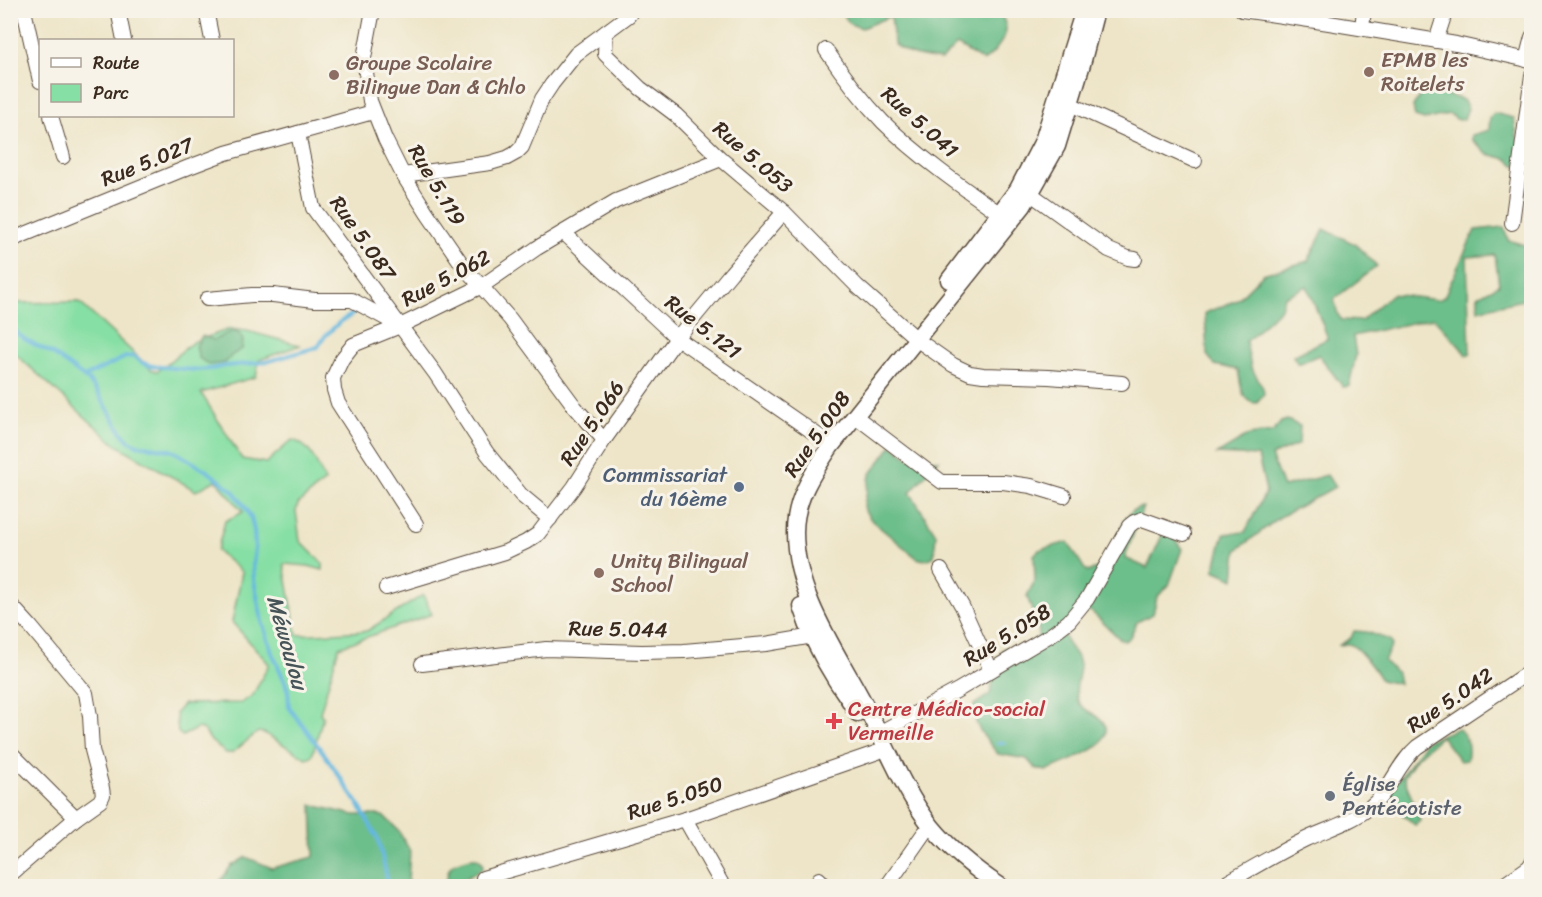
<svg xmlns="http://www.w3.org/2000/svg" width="1542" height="897" font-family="Sriracha,sans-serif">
<rect width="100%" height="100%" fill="#f7f3e8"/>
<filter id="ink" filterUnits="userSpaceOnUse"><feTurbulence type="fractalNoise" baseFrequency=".0167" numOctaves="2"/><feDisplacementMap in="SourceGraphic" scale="12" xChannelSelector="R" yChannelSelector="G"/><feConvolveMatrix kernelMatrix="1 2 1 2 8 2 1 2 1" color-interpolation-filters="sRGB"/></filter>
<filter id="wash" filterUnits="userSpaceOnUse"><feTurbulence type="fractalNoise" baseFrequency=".008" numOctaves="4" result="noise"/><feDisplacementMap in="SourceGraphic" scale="24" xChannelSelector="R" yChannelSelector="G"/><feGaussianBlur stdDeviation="1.35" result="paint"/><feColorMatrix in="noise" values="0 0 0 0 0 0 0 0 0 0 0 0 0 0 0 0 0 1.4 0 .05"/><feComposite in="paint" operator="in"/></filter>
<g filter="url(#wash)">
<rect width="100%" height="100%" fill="#eee5c8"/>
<path fill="#86dfa4" stroke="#608461" stroke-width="1.5" d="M79,302L152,370L158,371L193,342L230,329L247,331L300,345L259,360L256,377L201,393L242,459L266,463L292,440C311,444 317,465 325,481L298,504L296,511L300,541L323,564V570L308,566L284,564L297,635L367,631L423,595L432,614L339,647L320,713L323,717L312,756L306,758L264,733L258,732L232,753H226L211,741L204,730L198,728L182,736L178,732L176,713L184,704L241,703L253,695L269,664L232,622L242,572L217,551L225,521L243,512L216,480L196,491L115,444L11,350V303Z"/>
<g fill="#6cbe8a" stroke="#547454" stroke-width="1.5">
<path d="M844,10L999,11C1002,16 1006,23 1006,29C1006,39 991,57 983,61L957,45L941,60C922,57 909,57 894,44L891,16L862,28L850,24L843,14Z"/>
<path d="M1425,88L1463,100L1468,108L1464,119L1458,120L1449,114L1424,120L1415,117L1413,106Z"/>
<path d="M1494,113L1514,118L1517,137L1525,149L1516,166L1507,159L1487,154L1472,140V135L1489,130L1490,117Z"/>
<path d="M1504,227L1508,240L1531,247V272L1524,275L1527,299L1478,310V296L1499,285L1495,255L1467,257L1470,354L1467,355L1434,318L1353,336L1356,355L1349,386L1343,387L1319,355L1298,364L1293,356L1327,339V336L1307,286L1284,297L1281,308L1246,342L1251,367L1263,388L1264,394L1256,403C1240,403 1241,382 1238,370L1215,365L1207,355L1205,313L1237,300L1263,274L1308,261L1324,229L1355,244L1377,266L1334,299L1338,315L1342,320L1361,321L1392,294L1438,300L1444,297L1475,230Z"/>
<path d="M232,331C243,333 244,340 242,349L232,355L225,363L209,365L199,358L196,346L202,336L214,340Z"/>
<path d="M1287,420L1300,426L1299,444L1271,456L1283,487L1327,475L1335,487L1280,517L1237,550L1234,579L1214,570L1224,534L1245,532L1266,491L1258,456L1217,454L1249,435L1273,432L1281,422Z"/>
<path d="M892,445L909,458L939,460L910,492L936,534L934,556C928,560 924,561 917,558L872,521L865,511L864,505L870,475Z"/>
<path d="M1143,507L1125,558L1147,568L1166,527L1182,549L1169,585L1157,597L1153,614L1137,622L1130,637L1125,641L1120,639L1091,611C1081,612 1078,614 1071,621C1052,638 1078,649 1080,665C1080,675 1074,688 1077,698C1082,716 1117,716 1103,740C1096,752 1060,764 1046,771L1035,768L1027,759L998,754C987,740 971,724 974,705L990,694L994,675L1003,649L1028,644L1038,637L1039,631L1027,596L1035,580L1034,555L1039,550L1068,542L1084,568L1088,572C1096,569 1107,562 1111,555C1120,540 1121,509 1143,507Z"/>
<path d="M1354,631L1367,632L1390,640L1392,645L1384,661L1397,673L1399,684L1381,680C1376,672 1357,644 1348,644C1344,644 1341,645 1338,646L1351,638Z"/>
<path d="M1458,728C1468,737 1470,747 1467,760L1460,761L1441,736L1417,757L1404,777L1420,821L1415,825L1385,799L1426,741Z"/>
<path d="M312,805L354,815H379L385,817L398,830L410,851L408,881L410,886H217L231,866L246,857L272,868L314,857Z"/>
<path d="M471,858H477L482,862L483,868L463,880L459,886H445C450,863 448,864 471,858Z"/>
</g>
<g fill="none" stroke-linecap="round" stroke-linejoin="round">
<g stroke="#63b7df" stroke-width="4">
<path d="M10,323L18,334L26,340L53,354L89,381L98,393L122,433L128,440L137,445L170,450L177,453L207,471L218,479L233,491L245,507L251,518L254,531L255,548L253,564L254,581L262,622L271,650L285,682L288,691L289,707L325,755L357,802L378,839L389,886"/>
<path d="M84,377L126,357L134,356L143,363L152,366L195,370L211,369L226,366L266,362L318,347L325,336L340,322L353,314"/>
<path d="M998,743H1004"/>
</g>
</g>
</g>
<g filter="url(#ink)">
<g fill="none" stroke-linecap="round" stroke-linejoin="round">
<defs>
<g id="minor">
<path d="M24,10L40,81"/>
<path d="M118,10L124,40"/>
<path d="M206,10L212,40"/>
<path d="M373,10L364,58L370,101L385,139L403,175L427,213L464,267L510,319L575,407L604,440"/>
<path d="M632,10L629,15L606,32L605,54L640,88L676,115L721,159L784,212L857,286L910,333"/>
<path d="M1242,10L1329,23L1456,44L1532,61"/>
<path d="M1362,28L1364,10"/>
<path d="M1436,41L1446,10"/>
<path d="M826,50C843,75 862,100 883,122C918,156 959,185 999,213"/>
<path d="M1526,60L1532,37"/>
<path d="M1070,104L1195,161"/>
<path d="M51,116L63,157"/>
<path d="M298,133L313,208L435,373L487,453L521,495L550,519"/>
<path d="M403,175L490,163L507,158L516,153L522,147L542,99L552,84L576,54L606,32"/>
<path d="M1031,194L1109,250L1128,258L1135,259"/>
<path d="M1512,223L1532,75"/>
<path d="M564,233L677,338L826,441"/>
<path d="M10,242L18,237L189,167L226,153L373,112"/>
<path d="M207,299L252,295H273L315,300H352L400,326L482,286L537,248L616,201L721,159"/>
<path d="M400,326L353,345L342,359L333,378L334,390L338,403L416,524"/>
<path d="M916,339L953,365L970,373L983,375L1049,377L1122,383"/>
<path d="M855,416L942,482H1003L1031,486L1064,496"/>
<path d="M941,570L962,606L991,670"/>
<path d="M386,588L505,552L526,542L538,534L574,487L604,440L677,338L731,273L784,212"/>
<path d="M10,604L31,627L86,693L90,716L92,750L102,788L103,795L100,801L76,818L10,875"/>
<path d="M422,664L546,649L642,652L684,651L766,644L813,636"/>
<path d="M879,733L958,690L1052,634L1069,621L1087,599L1129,526L1134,522L1142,519L1184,534"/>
<path d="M10,752L76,818"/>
<path d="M685,819L723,886"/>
<path d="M483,878L685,819L878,752"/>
<path d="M819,879L825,886"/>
<path d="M887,886L924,833"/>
<path d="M1221,886C1249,870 1277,853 1306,839C1327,829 1350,823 1369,808C1390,792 1397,764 1417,747L1532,670"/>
<path d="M1502,886L1529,867L1532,862"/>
</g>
<g id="major">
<path d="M949,280L1018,189L1043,141L1084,10"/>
<path d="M801,606C809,632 822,658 836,680C843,691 851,701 857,713"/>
<path d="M1000,886C976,870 951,850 932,827C906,795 887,748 868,711C840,656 795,597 795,532C795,499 813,473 831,446L1023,206L1057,146L1082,64L1096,10"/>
</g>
</defs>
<use href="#minor" stroke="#564638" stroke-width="16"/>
<use href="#major" stroke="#564638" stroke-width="19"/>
<use href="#minor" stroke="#fff" stroke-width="14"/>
<use href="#major" stroke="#fff" stroke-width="16"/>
</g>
</g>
<g fill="#8d6e63" stroke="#f7f3e8" stroke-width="2">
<circle cx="1369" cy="72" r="6"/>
<circle cx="334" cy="75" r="6"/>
<circle cx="599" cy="573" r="6"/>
</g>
<circle fill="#5c6f8a" stroke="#f7f3e8" stroke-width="2" cx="739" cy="487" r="6"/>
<path fill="#e0444e" stroke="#f7f3e8" stroke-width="2" d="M831 712h6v6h6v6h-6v6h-6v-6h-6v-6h6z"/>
<circle fill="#6b7280" stroke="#f7f3e8" stroke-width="2" cx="1330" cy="796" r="6"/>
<g text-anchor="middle" stroke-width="6" stroke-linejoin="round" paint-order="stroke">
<g font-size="21" fill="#785e54" stroke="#f7f3e8" text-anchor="start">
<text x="1381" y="67">EPMB les<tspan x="1381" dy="24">Roitelets</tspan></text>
<text x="346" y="70">Groupe Scolaire<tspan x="346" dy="24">Bilingue Dan &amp; Chlo</tspan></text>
<text x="611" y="568">Unity Bilingual<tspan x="611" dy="24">School</tspan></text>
</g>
<g font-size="21" fill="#3b2a1e" stroke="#f7f3e8">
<text transform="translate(920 122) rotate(42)" y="7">Rue 5.041</text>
<text transform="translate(753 157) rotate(41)" y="7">Rue 5.053</text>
<text transform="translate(147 162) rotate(-22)" y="7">Rue 5.027</text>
<text transform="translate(437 185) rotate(59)" y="7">Rue 5.119</text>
<text transform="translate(363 238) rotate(55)" y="7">Rue 5.087</text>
<text transform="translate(446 278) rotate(-28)" y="7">Rue 5.062</text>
<text transform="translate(703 327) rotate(38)" y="7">Rue 5.121</text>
<text transform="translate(592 423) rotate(-56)" y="7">Rue 5.066</text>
<text transform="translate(817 434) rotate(-55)" y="7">Rue 5.008</text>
<text transform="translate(618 629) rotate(1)" y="7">Rue 5.044</text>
<text transform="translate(1007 635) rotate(-32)" y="7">Rue 5.058</text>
<text transform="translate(1450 700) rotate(-34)" y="7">Rue 5.042</text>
<text transform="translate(675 798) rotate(-18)" y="7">Rue 5.050</text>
</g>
<g font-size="21" fill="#4e5e75" stroke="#f7f3e8" text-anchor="end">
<text x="727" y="482">Commissariat<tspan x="727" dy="24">du 16ème</tspan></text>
</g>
<g font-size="21" fill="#be3a42" stroke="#f7f3e8" text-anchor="start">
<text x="848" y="716">Centre Médico-social<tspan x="848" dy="24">Vermeille</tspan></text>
</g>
<g font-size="21" fill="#5b616d" stroke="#f7f3e8" text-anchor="start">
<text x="1342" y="791">Église<tspan x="1342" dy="24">Pentécotiste</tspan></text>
</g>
<g font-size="22" font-style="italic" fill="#475458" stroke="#f7f3e8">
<text transform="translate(288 642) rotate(74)" y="8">Méwoulou</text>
</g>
</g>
<rect width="1542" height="897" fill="none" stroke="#f7f3e8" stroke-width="36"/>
<rect x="39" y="39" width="195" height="78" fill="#f7f3e8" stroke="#aca397" stroke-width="1.5"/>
<rect x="51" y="58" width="30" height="9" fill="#ffffff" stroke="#aca397" stroke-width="1.5"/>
<text x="93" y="69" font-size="18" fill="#3b2a1e">Route</text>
<rect x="51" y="84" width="30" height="18" fill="#86dfa4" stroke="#aca397" stroke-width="1.5"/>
<text x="93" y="99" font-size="18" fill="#3b2a1e">Parc</text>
</svg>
